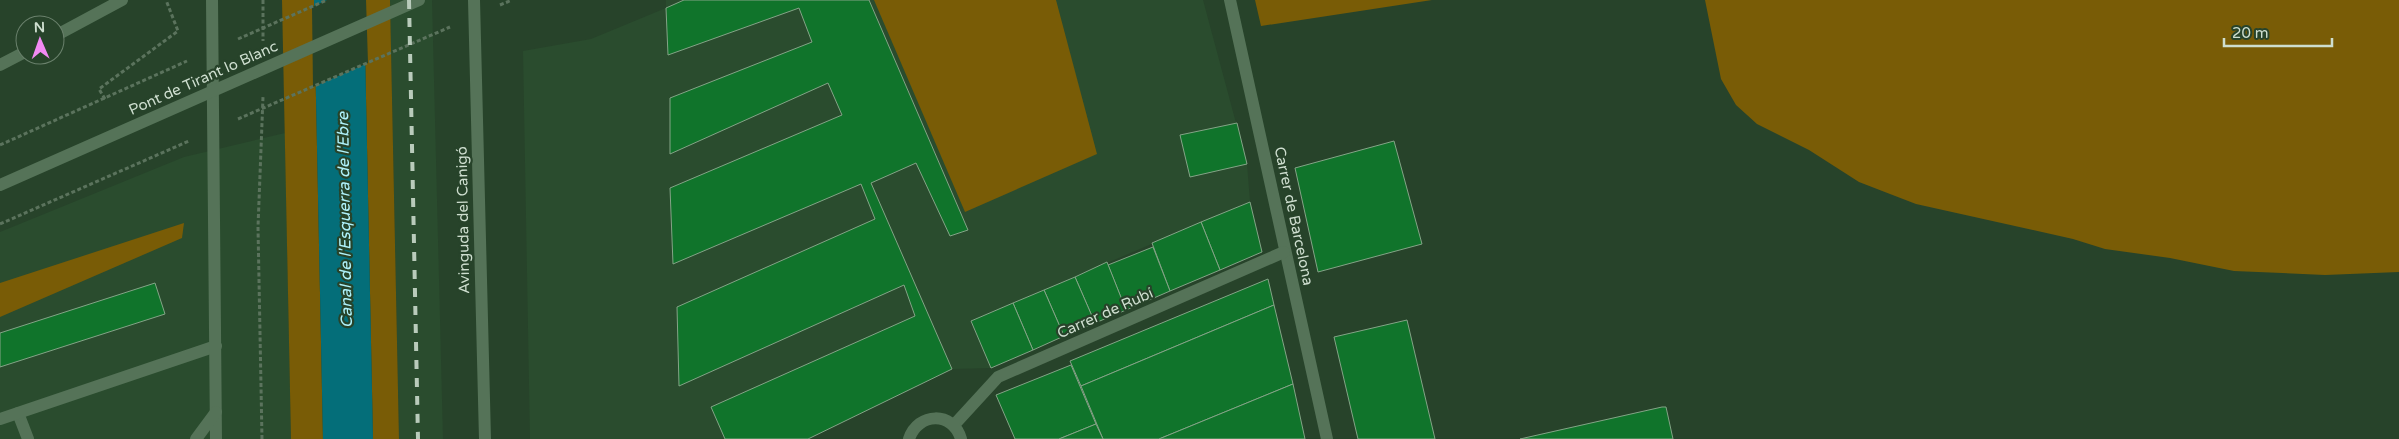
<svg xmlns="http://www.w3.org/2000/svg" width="2399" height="439" font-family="'Varela Round',sans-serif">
<rect width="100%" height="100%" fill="#27432a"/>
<g fill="#2a4c2e">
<path d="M390,0H432L443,439H399Z"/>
<path d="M666,0H1203L1247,164L1250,202L971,321L991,368L952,369L808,439H530L523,51L591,39L666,8Z"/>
<path d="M285,133L291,439H0V232L184,157Z"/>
</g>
<g fill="#795c06">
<path d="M282,0H314L323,439H291Z"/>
<path d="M364,0H390L399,439H373Z"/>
<path d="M874,0H1056L1097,154L965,212Z"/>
<path d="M1255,0H1432L1261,26Z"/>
<path d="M1705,0H2399V272L2325,275L2234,271L2170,258L2105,249L2073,239L1916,204L1890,194L1859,182L1809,150L1757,124L1736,105L1721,79Z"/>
<path d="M184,223L182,238L0,317V283Z"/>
</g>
<path fill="#046e79" d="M314,0H364L373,439H323Z"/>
<path fill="#27432a" d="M327,0H366L368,63L313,87L312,7Z"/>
<g fill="#10742b" stroke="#84a487">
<path d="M684,0H869L968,230L950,236L916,163L871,183L952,369L808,439H725L711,407L915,316L904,285L679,386L677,307L875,219L861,184L673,264L670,188L842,115L828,83L670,154V98L812,42L799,8L668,55L666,8Z"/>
<path d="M1237,123L1247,164L1190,177L1180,135Z"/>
<path d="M1394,141L1422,244L1318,272L1295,168Z"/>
<path d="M1250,202L1262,252L1220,270L1201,222Z"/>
<path d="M1201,222L1220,270L1170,291L1152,243Z"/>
<path d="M1153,247L1170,291L1126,310L1108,265Z"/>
<path d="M1107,262L1126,310L1095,323L1075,277Z"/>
<path d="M1075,277L1095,323L1064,336L1044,290Z"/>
<path d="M1268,279L1274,305L1081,386L1070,361Z"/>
<path d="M155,283L165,314L0,367V333Z"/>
<path d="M1044,290L1064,336L1033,350L1013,303Z"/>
<path d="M1013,303L1033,350L991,368L971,321Z"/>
<path d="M1274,305L1293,384L1159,439H1103L1081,386Z"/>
<path d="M1407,320L1435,439H1358L1334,337Z"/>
<path d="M1071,365L1096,424L1059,439H1015L996,395Z"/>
<path d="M1293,384L1305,439H1159Z"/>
<path d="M1662,407H1666L1673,439H1520Z"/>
<path d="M1096,424L1103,439H1059Z"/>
</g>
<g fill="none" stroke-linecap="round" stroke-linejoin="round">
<g stroke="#5b735d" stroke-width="3" stroke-dasharray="4 2.5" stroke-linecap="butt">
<path d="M263,0V41"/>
<path d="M500,5L512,0"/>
<path d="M238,39L327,0"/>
<path d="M105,99L99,89L178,31L166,0"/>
<path d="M238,119L450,27"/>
<path d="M0,145L187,61"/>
<path d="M0,224L189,141"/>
<path d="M262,439L258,227L263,97"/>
</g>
<g stroke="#557358" stroke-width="12">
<path d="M18,413L28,439"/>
<path d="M0,419L216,346"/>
</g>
<g stroke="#557358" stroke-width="12">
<path d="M212,0L216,439"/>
<path d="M474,0L485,439"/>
<path d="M1230,0L1327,439"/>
<path d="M55,36L122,0"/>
<path d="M0,65L25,52"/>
<path d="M0,185L419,0"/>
<path d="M954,425L998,377L1284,252"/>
<path d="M196,439L216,412"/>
<path d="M909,439C918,412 953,411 961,439"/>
</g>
<path stroke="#b9cbbb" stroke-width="4" stroke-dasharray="9 9" stroke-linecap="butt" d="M409,0L418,439"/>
</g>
<g text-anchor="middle" stroke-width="4.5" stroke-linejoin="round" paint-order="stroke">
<g font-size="15" fill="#cedecf" stroke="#27432a">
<text transform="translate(203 78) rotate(-24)" y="5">Pont de Tirant lo Blanc</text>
<text transform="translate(1294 216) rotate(78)" y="5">Carrer de Barcelona</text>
<text transform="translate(463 220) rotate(-91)" y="5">Avinguda del Canigó</text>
<text transform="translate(1105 313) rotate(-24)" y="5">Carrer de Rubí</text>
</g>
<g font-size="16" font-style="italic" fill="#aff2fb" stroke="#27432a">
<text transform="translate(344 220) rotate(-91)" y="6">Canal de l'Esquerra de l'Ebre</text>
</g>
</g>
<g transform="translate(40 40) rotate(358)"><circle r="24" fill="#27432a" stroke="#6a816c"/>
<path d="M0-4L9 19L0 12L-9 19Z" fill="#f28af3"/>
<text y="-8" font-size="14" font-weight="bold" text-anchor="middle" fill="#cedecf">N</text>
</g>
<path d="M2224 38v8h108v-8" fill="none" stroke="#cedecf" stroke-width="2.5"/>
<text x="2232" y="38" font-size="15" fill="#cedecf" stroke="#27432a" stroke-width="4" paint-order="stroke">20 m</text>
</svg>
